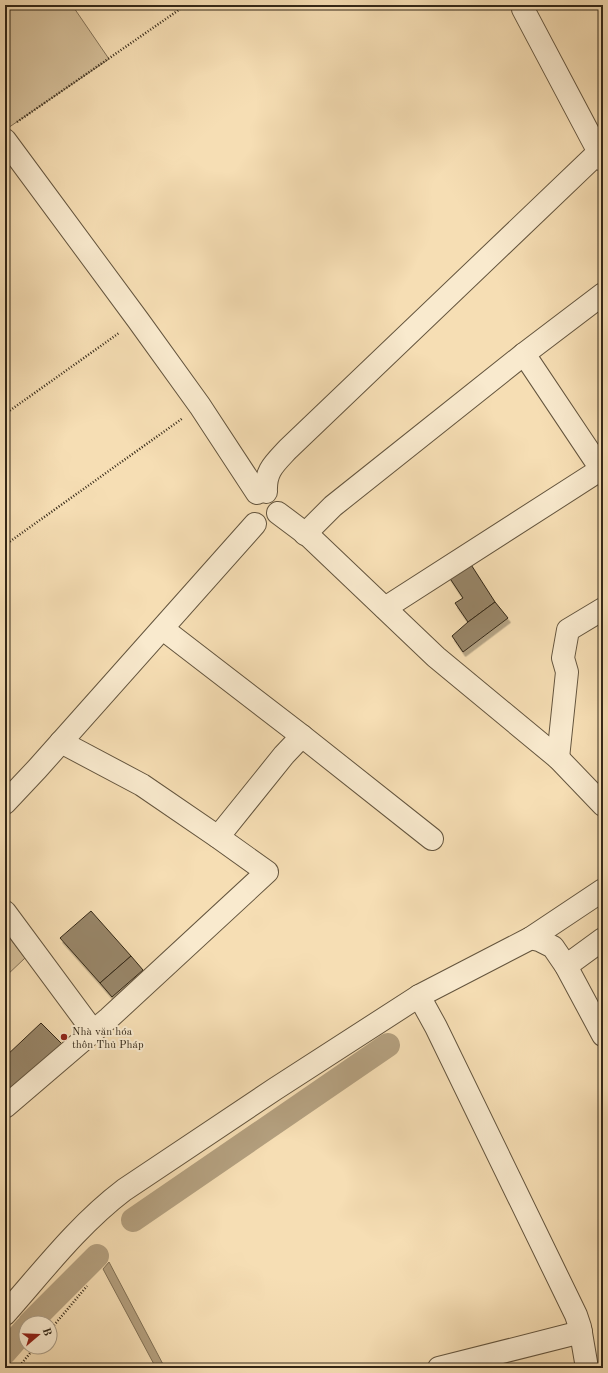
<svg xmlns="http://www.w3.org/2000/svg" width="608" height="1373" font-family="'Old Standard TT',serif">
<defs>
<filter id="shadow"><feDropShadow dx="2.5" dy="4.5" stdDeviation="0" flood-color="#0004"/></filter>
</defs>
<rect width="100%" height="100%" fill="#f6deb4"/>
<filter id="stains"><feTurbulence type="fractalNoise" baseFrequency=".005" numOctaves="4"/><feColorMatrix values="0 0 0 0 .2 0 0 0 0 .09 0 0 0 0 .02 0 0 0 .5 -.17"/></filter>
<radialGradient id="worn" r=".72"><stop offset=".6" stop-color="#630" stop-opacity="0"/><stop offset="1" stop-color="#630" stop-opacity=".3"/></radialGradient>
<g fill="#d5bf99" stroke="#847358">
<path d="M5,5H72L109,59L5,130Z"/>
<path d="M5,932L25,958L5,977Z"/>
</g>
<path fill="#b4a07f" stroke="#807055" d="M109,1262L165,1368H156L103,1269Z"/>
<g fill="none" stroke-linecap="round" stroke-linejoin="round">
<g stroke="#b4a07f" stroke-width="24">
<path d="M133,1220L388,1045"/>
<path d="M30,1323L97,1256"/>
<path d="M5,1352L26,1328"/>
</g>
</g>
<g fill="#988669" stroke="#332717" filter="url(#shadow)">
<path d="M468,560L495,602L468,622L455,603L463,598L447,574Z"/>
<path d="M495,602L508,618L463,652L452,636L468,622Z"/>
<path d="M91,911L131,956L100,983L60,938Z"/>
<path d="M131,956L143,970L112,997L100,983Z"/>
<path d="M41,1023L63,1045L5,1093V1057Z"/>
</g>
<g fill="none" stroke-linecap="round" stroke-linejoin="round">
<defs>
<g id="minor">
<path d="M523,9L603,160"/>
<path d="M5,140L138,320L200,406L257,493"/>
<path d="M524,354L603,472"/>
<path d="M266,492C265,471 274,464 288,449L603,148"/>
<path d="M278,513L310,537L436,657L558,758L603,805"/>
<path d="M305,534L333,506L524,354L603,294"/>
<path d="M385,608L603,468"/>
<path d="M163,629L302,736L432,839"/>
<path d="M558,758L567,672L563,658L568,630L603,609"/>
<path d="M5,803L37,769L255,524"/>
<path d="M218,837L284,755L302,736"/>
<path d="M5,912L93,1031"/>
<path d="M531,938L539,940L553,947L566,966L603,1035"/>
<path d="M566,966L603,939"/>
<path d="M419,996L436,1027L576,1315L580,1327L587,1368"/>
<path d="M5,1107L109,1018L267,872L218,837L142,785L61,742"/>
<path d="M5,1314C43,1271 78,1225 124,1190L275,1089L419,996L531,938L603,890"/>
<path d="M439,1368L581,1332"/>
</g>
</defs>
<use href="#minor" stroke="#64553e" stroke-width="24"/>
<g stroke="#332717" stroke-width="2.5" stroke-dasharray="1 2" stroke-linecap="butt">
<path d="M17,122L186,5"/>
<path d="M5,414L119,333"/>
<path d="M5,545L183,418"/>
<path d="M50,1330L87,1286"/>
<path d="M18,1368L35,1347"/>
</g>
<use href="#minor" stroke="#f9eace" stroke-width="22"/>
</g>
<circle fill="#8f2418" stroke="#f9eace" stroke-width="1.5" cx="64" cy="1037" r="4"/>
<g text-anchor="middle" stroke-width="4" stroke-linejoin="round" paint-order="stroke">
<g font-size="11" fill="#332717" stroke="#f9eace" text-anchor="start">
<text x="72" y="1035">Nhà văn hóa<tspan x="72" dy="13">thôn Thủ Pháp</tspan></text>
</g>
</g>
<rect width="608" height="1373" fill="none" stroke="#f6deb4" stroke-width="20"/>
<rect x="6" y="6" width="596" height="1361" fill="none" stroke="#332717" stroke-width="2"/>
<rect x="10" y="10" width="588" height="1353" fill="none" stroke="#332717"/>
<g transform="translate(38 1335) rotate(71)"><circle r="19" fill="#f9eace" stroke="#aa9c85"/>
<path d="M0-3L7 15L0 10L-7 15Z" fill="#8f2418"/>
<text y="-6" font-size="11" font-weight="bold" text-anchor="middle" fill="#332717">B</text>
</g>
<rect width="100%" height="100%" filter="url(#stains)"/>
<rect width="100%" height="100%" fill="url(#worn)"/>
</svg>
